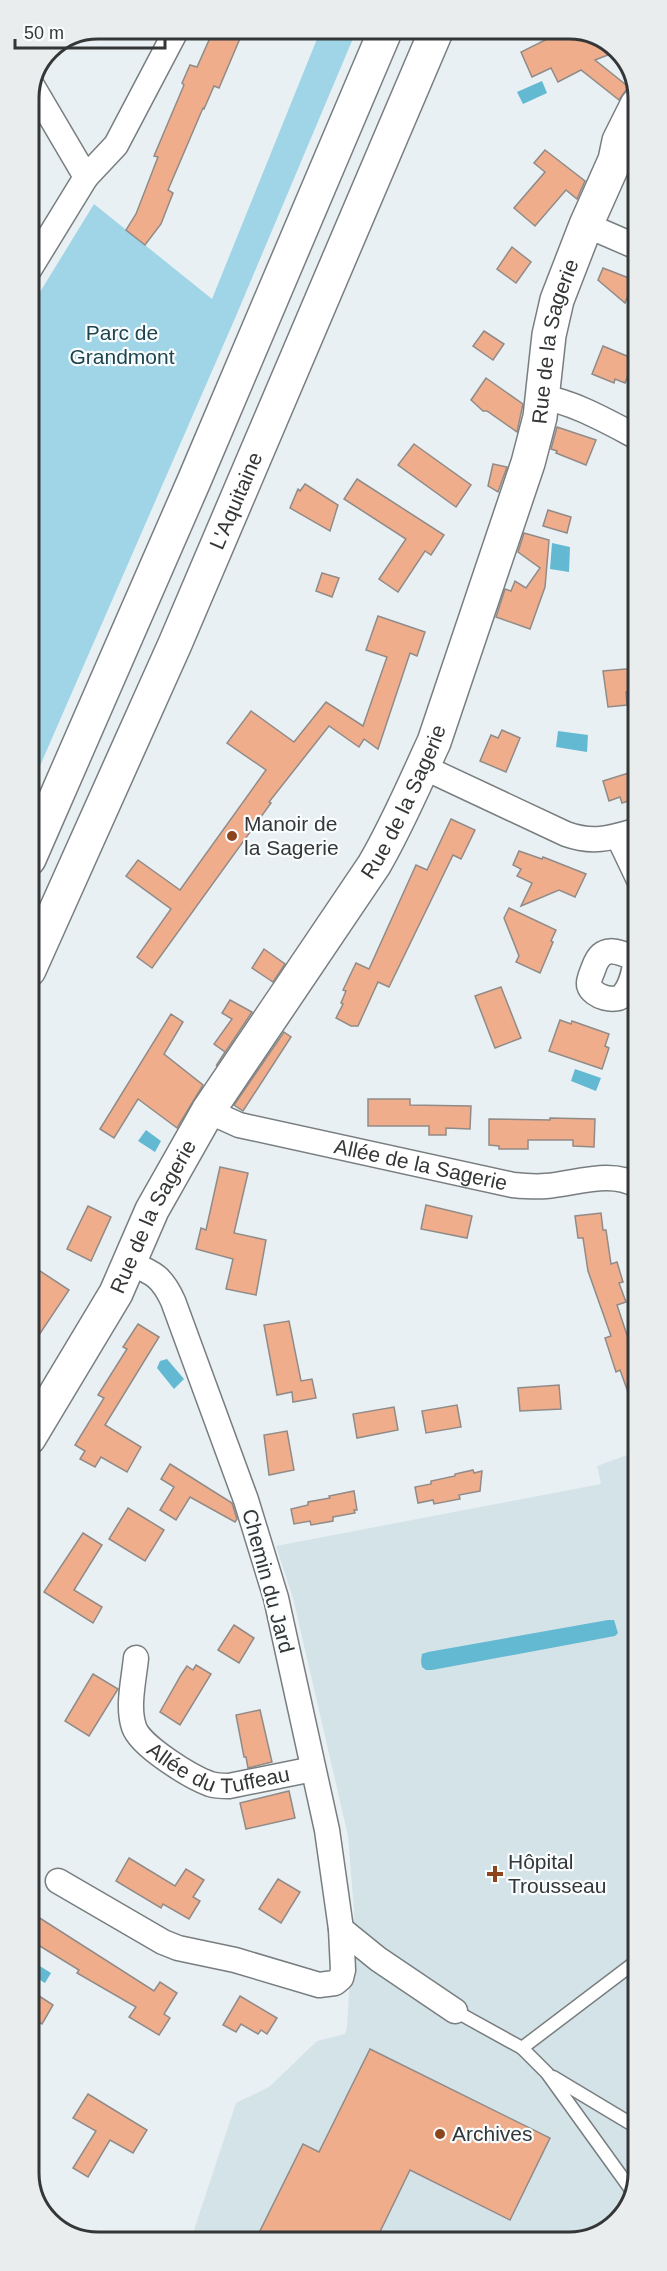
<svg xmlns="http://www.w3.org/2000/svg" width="667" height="2271" font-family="Helvetica,sans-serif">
<rect width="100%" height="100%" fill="#e9f0f3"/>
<path fill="#d4e3e8" d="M638,1451V2173L624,2216L583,2241L190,2242L236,2103L269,2087L317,2041L345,2034L347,2026L354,1911L348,1836L293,1598L276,1546L601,1484L597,1466Z"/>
<path fill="#9fd5e6" d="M321,29H357L236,316L29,791V310L94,204L212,299Z"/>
<g fill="#63b9d1">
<path d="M542,81L547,93L523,104L517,92Z"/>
<path d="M552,543L570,547L569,572L550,569Z"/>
<path d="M558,731L588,735L587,752L556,747Z"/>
<path d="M575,1069L601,1078L596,1091L571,1081Z"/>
<path d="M146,1130L161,1141L155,1152L138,1141Z"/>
<path d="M167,1359L184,1379L174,1389L157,1368L160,1361Z"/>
<path d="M608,1620H614L618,1633L615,1636L432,1670H426L422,1667L421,1661L422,1654L428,1652Z"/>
<path d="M30,1960L51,1973L45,1983L30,1974Z"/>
</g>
<g fill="#efad8c" stroke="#918b88" stroke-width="1.5">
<path d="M214,29H244L219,88L214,86L204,109L203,108L168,190L173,193L161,224L145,245L126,230L136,214L158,157L154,156L184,85L182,83L190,65L197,67Z"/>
<path d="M574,29L615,46L618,51L595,60L630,88L626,90L619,100L581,70L558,82L551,68L532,77L521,52L553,36L554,39Z"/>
<path d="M545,150L585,181L577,199L566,190L535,226L514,208L545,172L534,163Z"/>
<path d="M512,247L531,262L516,283L497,269Z"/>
<path d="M603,268L634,280L625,303L598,280Z"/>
<path d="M484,331L504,344L493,360L473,346Z"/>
<path d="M603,346L634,359L625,383L615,379L614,383L592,374Z"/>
<path d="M486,378L523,404L517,432L487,411H483L471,400Z"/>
<path d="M557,427L596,440L586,465L556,453L557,451L551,449Z"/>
<path d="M414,444L471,485L456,507L398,465Z"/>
<path d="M493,464L507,467L498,492L488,486Z"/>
<path d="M357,479L444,535L431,555L425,551L398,592L379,579L406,539L344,499Z"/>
<path d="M305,484L338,505L330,531L290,508L298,489L300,491Z"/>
<path d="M548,510L571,517L567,533L543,526Z"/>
<path d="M524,533L549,540L545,587L530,629L496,617L505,589L511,591L515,581L526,588L540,568L518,552Z"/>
<path d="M322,573L339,578L332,597L316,591Z"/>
<path d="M378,616L425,632L417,656L410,653L378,749L364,739L359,747L329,726L269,802L271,803L152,968L137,957L171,909L126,876L138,860L180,890L266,770L227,743L251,711L294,742L326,702L363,726L387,657L366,650Z"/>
<path d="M637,668L638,691L626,692L627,705L608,707L603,671Z"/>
<path d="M502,730L520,738L506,772L480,761L491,735L498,738Z"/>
<path d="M638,770V798L622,803L620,797L609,801L603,781Z"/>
<path d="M451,819L475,830L461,859L453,855L389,987L378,982L358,1026H351L336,1018L343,1004L341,1003L346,991L343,990L356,963L369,969L416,865L427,870Z"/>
<path d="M519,851L542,859L543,857L586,874L575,897L559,890L521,906L532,883L517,876L521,869L513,865Z"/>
<path d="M509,908L556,930L551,941L553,942L540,973L516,962L519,956L504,918Z"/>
<path d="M264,949L285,964L273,982L252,968Z"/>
<path d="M501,987L521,1038L495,1048L475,996Z"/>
<path d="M230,1000L252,1012L216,1066L225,1052L214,1044L232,1019L222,1013Z"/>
<path d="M171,1014L183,1022L164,1054L203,1085L177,1128L138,1099L114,1138L100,1129Z"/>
<path d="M560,1020L571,1024L572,1021L609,1034L605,1046L609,1048L602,1069L549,1051Z"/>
<path d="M284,1032L291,1037L243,1111L234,1105Z"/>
<path d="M368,1099H410V1105L471,1106L470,1129L446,1128V1135H429V1126H368Z"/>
<path d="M550,1118L595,1119L594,1147L573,1146V1140H528V1149H499V1146L489,1145V1119L550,1120Z"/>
<path d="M220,1167L248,1173L234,1233L266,1240L256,1295L226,1289L233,1259L196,1249L201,1228L206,1230Z"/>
<path d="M426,1205L472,1216L467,1238L421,1229Z"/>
<path d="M88,1206L111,1217L91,1261L67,1249Z"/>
<path d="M601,1213L603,1230H606L611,1264L617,1262L623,1282L619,1283L626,1302L617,1305L632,1350L638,1348V1414H636L620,1370L616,1372L605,1338L611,1336L588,1271L583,1238H578L575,1216Z"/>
<path d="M37,1269L69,1290L29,1350V1303L37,1291L29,1286V1281Z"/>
<path d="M289,1321L301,1381L312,1379L316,1398L293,1402L292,1392L277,1395L264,1325Z"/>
<path d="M138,1324L159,1337L105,1425L141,1447L127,1472L101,1457L95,1467L80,1459L85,1451L75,1445L104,1398L98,1395L127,1349L123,1347Z"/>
<path d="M559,1385L561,1409L520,1411L518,1388Z"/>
<path d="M457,1405L461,1427L426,1433L422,1411Z"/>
<path d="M394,1407L398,1430L357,1438L353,1414Z"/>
<path d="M287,1431L294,1470L269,1475L264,1435Z"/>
<path d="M170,1464L232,1503L237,1519L235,1522L190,1497L176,1520L160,1510L174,1487L161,1479Z"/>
<path d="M473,1470L474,1473L482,1471L480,1491L459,1495L460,1499L434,1504L433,1500L418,1503L415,1487L431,1484V1481L455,1476V1474Z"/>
<path d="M354,1491L357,1510H354L355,1513L333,1517V1521L311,1525L310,1521L294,1524L291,1509L308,1505V1502L330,1498L329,1496Z"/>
<path d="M128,1508L164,1530L145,1561L109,1539Z"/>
<path d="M83,1533L102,1545L74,1590L102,1607L93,1623L44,1592Z"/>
<path d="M234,1625L254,1638L239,1663L218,1650Z"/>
<path d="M196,1665L211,1674L180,1725L160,1712L181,1675L187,1666L193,1670Z"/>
<path d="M93,1674L118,1689L89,1736L65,1721Z"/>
<path d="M260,1710L272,1762L248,1768L246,1757H244L236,1715Z"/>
<path d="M289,1791L295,1818L246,1829L240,1803Z"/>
<path d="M129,1858L175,1886L186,1869L204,1880L193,1897L200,1901L189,1919L163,1904L161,1908L116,1881Z"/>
<path d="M278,1879L300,1892L281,1923L259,1909Z"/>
<path d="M35,1915L154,1991L160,1982L177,1993L164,2014L170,2018L159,2035L129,2017L136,2007L77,1973L79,1970L30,1940V1924Z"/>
<path d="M36,1994L53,2005L42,2024L30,2017V2004Z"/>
<path d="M240,1996L277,2018L267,2034L261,2030L258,2034L241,2024L236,2032L223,2025Z"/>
<path d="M370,2049L550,2138L510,2220L410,2170L375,2242H266L257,2237L303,2144L319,2152Z"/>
<path d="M88,2094L147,2130L133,2153L110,2140L88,2177L73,2168L96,2131L73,2118Z"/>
</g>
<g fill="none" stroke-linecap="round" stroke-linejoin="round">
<defs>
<g id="lane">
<path d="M455,2011L522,2048L547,2073L632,2191"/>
<path d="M522,2048L638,1960"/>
<path d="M553,2077L638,2128"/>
</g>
<g id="street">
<path d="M86,177L116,145L177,29"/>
<path d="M586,225L637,247"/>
<path d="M29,270L86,177L33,87"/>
<path d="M543,398C570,400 612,424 637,437"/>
<path d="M423,767L566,834C594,844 611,838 638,830"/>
<path d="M618,836L638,878"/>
<path d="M636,959C617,951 602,944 594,967C592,973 588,980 589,985C592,997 617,1004 624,994C634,982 635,963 638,949"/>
<path id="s1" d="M208,1111L239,1125L513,1185C523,1186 535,1187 546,1186C575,1184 611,1169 638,1186"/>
<path id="s2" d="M136,1658C134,1679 127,1707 134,1727C140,1746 191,1777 210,1784C216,1786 222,1786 229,1786L313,1769"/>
<path d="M58,1881L163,1942L178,1948L235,1960L319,1985L335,1983L341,1978L343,1970L341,1929L327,1830L276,1598L246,1500L173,1301C162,1277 154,1273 130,1263"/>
<path d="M341,1929L378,1959L455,2011"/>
</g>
<g id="secondary">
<path id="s3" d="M29,1438L116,1293L152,1210L208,1111L374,865C397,826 415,783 434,742L528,463L540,417L549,335L557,300L586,225L615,160L619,141L637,105"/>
</g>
<g id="highway">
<path d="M29,859L194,481L386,29"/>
<path id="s4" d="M29,970L175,644L437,29"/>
</g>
</defs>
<use href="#lane" stroke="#787e80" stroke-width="15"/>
<use href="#street" stroke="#787e80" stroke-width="27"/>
<use href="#secondary" stroke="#787e80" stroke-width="36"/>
<use href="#highway" stroke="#787e80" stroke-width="36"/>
<use href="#lane" stroke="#fff" stroke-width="12"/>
<use href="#street" stroke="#fff" stroke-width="24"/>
<use href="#secondary" stroke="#fff" stroke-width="33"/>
<use href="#highway" stroke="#fff" stroke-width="33"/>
</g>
<g fill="#8b461e" stroke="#f9fdfe" stroke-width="2">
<circle cx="232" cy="836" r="6"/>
<path d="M492 1865h6v6h6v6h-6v6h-6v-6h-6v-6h6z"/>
<circle cx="440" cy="2134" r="6"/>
</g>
<g text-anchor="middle" stroke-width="4.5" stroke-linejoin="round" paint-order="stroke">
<g font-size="21" fill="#1d444f" stroke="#f9fdfe">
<text x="122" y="340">Parc de<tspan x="122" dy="24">Grandmont</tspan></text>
</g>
<g font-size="21" fill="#343637" stroke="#f9fdfe">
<text dy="7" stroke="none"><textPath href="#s3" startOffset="1226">Rue de la Sagerie</textPath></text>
<text dy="7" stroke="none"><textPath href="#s4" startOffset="513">L'Aquitaine</textPath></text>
<text dy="7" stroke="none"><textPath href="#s3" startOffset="740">Rue de la Sagerie</textPath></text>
<text dy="7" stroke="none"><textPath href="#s1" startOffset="220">Allée de la Sagerie</textPath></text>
<text dy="7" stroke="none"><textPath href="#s3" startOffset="254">Rue de la Sagerie</textPath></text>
<text transform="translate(268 1581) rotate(75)" y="7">Chemin du Jard</text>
<text dy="7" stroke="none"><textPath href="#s2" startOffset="171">Allée du Tuffeau</textPath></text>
</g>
<g font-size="21" fill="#343637" stroke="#f9fdfe" text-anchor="start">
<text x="244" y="831">Manoir de<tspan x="244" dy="24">la Sagerie</tspan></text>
<text x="508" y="1869">Hôpital<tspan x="508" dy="24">Trousseau</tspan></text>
<text x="452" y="2141">Archives</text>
</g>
</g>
<path d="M0 0H667V2271H0ZM98 39H569A59 59 0 0 1 628 98V2173A59 59 0 0 1 569 2232H98A59 59 0 0 1 39 2173V98A59 59 0 0 1 98 39Z" fill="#e9edee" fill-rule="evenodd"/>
<path fill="none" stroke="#343637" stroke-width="3" d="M98 39H569A59 59 0 0 1 628 98V2173A59 59 0 0 1 569 2232H98A59 59 0 0 1 39 2173V98A59 59 0 0 1 98 39Z"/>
<path d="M15 39v9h150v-9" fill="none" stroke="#343637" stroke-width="3"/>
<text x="24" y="39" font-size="18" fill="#343637" stroke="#f9fdfe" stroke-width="4.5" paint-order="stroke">50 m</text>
</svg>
